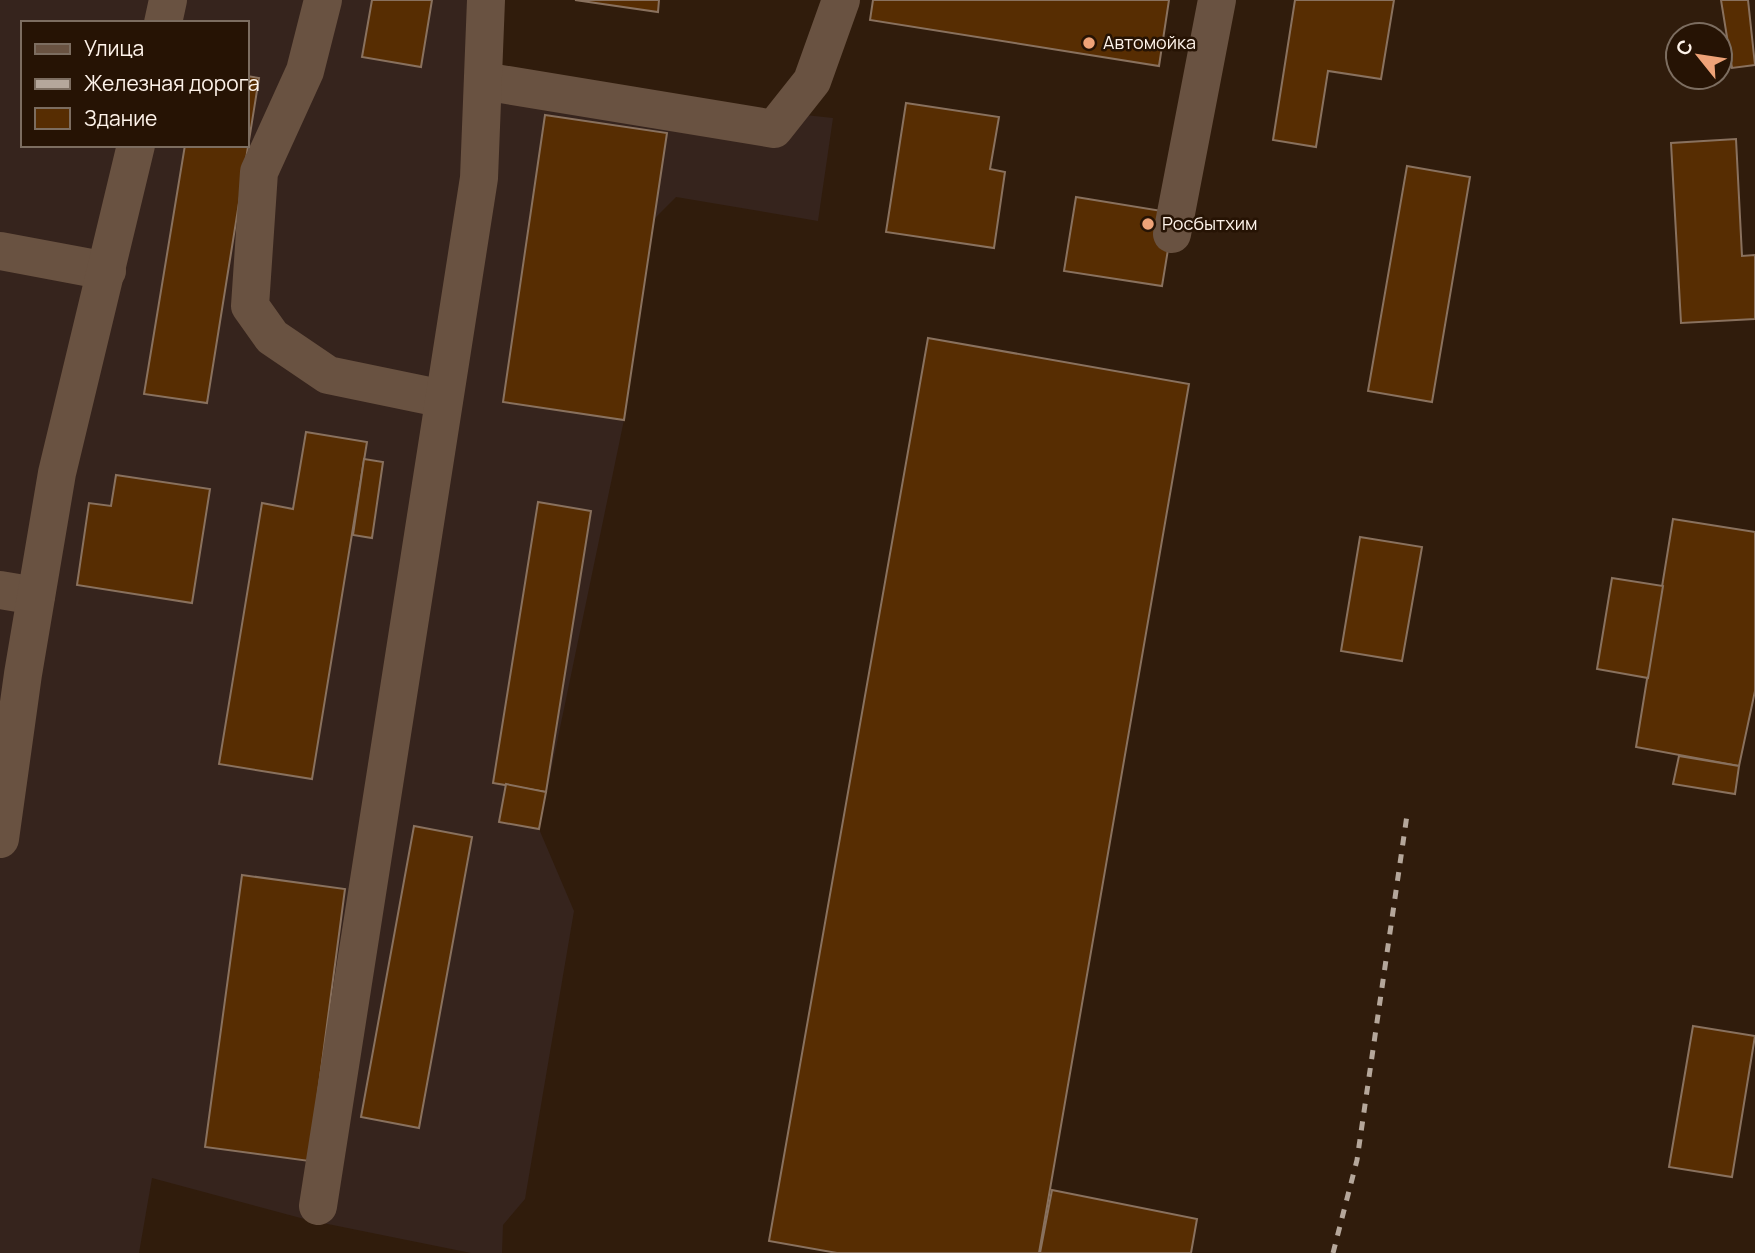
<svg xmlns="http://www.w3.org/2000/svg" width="1755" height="1253" font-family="Manrope,sans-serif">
<rect width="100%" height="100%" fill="#301c0c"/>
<path fill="#36241d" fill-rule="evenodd" d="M0,0H500L490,65L696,103L833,118L818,221L676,197L654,219L624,420L539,829L574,911L525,1199L503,1225L502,1253H471L308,1220L152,1178L139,1253H0ZM23,23H247V145H23Z"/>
<g fill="#572d02" stroke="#89715e" stroke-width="2">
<path d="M372,0H432L421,67L362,57Z"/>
<path d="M575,0H659L658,12Z"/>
<path d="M873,0H1169L1159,66L870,20Z"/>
<path d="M1295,0H1394L1381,79L1328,71L1316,147L1273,140Z"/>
<path d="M1721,0H1748L1755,65L1732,68Z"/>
<path d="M247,76L259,78L207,403L144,394L185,145H247Z"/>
<path d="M906,103L999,117L990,169L1005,172L994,248L886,232Z"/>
<path d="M545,115L667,133L624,420L503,402Z"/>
<path d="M1736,139L1742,256L1755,255V319L1681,323L1671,143Z"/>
<path d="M1407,166L1470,177L1432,402L1368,391Z"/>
<path d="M1076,197L1174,213L1162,286L1064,271Z"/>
<path d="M928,338L1189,384L1039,1253H837L769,1241Z"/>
<path d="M306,432L367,442L312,779L219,764L262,503L293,509Z"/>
<path d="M364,459L383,462L372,538L353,535Z"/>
<path d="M116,475L210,489L192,603L77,585L89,503L111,506Z"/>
<path d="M538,502L591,511L546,792L493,783Z"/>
<path d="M1673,519L1755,532V691L1739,766L1636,747Z"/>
<path d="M1360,537L1422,547L1402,661L1341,651Z"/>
<path d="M1612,578L1663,586L1648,678L1597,669Z"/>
<path d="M1679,756L1739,766L1735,794L1673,784Z"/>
<path d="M506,784L546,792L539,829L499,822Z"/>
<path d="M414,826L472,837L419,1128L361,1117Z"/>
<path d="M242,875L345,889L309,1161L205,1147Z"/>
<path d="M1693,1026L1755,1036L1732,1177L1669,1167Z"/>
<path d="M1052,1190L1197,1219L1191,1253H1040Z"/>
</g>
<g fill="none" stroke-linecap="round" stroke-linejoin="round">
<g stroke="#695241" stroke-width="38">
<path d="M323,0L305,71L259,172L250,306L272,337L328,375L444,399"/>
<path d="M163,23L168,0"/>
<path d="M483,81L774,129L812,81L841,0"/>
<path d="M1172,234L1217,0"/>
<path d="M0,251L107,271"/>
<path d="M0,590L36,596"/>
<path d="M0,839L23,674L57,473L136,145"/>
<path d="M318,1206L479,178L486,0"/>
</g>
<path stroke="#b5a79b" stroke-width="5" stroke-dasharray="9 9" stroke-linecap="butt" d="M1333,1253L1357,1160L1407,815"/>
</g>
<g fill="#efa378" stroke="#261304" stroke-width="2.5">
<circle cx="1089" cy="43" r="7"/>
<circle cx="1148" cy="224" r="7"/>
</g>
<g text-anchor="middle" stroke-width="5" stroke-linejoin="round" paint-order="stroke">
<g font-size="18" fill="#fef3ea" stroke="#261304" text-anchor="start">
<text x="1103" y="49">Автомойка</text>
<text x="1162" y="230">Росбытхим</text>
</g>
</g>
<rect x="21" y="21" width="228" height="126" fill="#261304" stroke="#7c6d60" stroke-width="2"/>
<rect x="35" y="44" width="35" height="10" fill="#695241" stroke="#7c6d60" stroke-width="2"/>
<text x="84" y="56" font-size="21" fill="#fef3ea">Улица</text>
<rect x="35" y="79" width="35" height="10" fill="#b5a79b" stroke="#7c6d60" stroke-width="2"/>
<text x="84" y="91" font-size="21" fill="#fef3ea">Железная дорога</text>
<rect x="35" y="108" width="35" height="21" fill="#572d02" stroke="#7c6d60" stroke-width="2"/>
<text x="84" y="126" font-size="21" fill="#fef3ea">Здание</text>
<g transform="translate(1699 56) rotate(300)"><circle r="33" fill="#261304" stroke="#7c6d60" stroke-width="2"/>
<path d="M0-5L12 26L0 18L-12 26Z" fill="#efa378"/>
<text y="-10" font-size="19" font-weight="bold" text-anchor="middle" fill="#fef3ea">С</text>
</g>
</svg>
